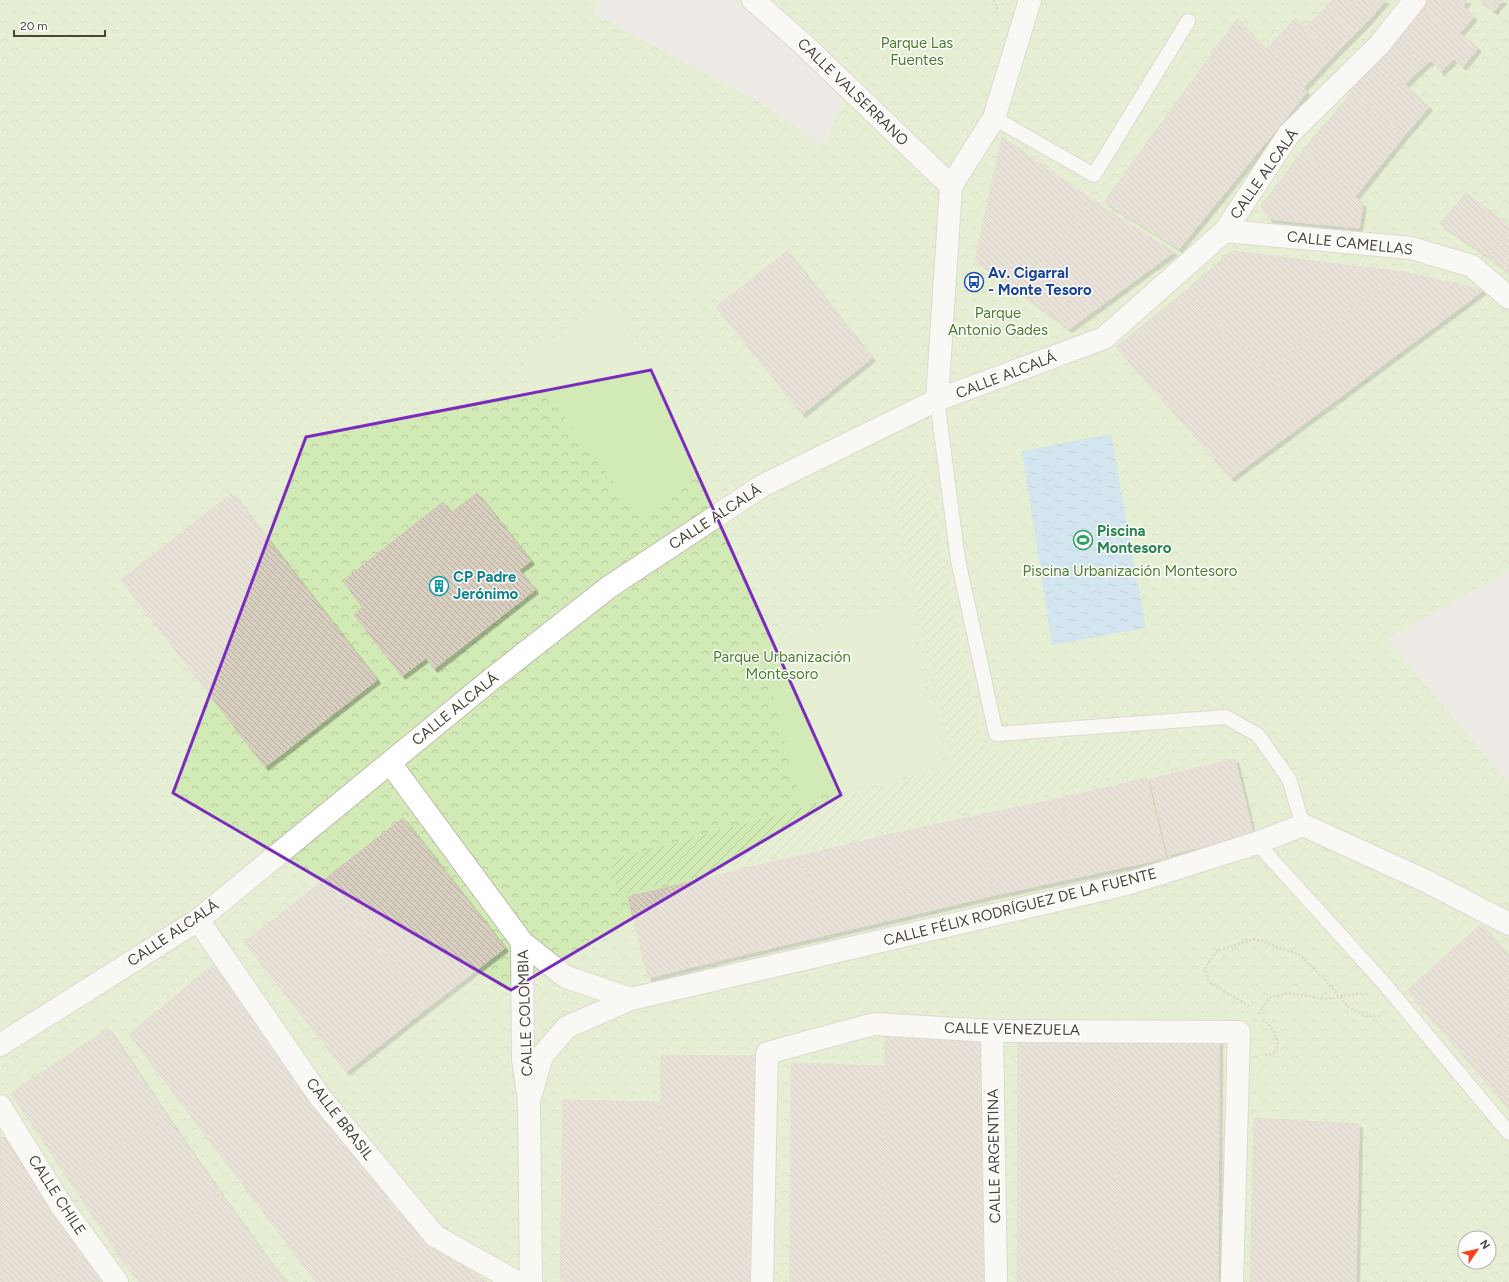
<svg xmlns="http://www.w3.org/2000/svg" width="1509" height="1282" font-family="Figtree,sans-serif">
<defs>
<pattern id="park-crowns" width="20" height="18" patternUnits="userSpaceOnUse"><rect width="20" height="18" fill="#d2eab5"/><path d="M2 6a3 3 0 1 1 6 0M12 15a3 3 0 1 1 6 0" fill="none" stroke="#b6ca9c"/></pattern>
<pattern id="garden-furrows" width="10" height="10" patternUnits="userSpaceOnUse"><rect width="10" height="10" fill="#d2eab5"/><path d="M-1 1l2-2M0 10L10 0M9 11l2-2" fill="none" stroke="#b6ca9c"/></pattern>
<pattern id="water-ripples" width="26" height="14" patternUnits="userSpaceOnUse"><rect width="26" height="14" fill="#a9d4f2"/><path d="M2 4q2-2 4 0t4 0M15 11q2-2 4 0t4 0" fill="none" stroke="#8caec5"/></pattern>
<pattern id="building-back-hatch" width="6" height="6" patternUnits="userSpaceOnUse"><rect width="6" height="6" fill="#d8cfc1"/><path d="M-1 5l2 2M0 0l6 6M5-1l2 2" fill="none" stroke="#b1aa9e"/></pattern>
<filter id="shadow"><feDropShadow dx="3.5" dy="3.5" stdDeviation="0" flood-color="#0004"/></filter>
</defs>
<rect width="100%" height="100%" fill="#f6f3ec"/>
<path fill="url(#park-crowns)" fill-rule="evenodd" d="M0,0H1509V1282H0ZM1465,1238H1489V1262H1465Z"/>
<path fill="url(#garden-furrows)" d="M887,469L924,476L985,751L1167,735L1171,763L619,895L610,860L953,767Z"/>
<g fill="#d2eab5">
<path d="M605,299L721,454L639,516L522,361Z"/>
<path d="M906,606L944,766L800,801L759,641Z"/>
</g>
<g fill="#e5e3e0">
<path d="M600,0H733L844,97L824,146L766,106L593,13Z"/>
<path d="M1509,571V783L1387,639Z"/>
</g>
<path fill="url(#water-ripples)" d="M1111,434L1146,628L1052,645L1022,451Z"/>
<g fill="url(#building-back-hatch)" stroke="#d3c7b4" filter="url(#shadow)">
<path d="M1332,0H1349L1369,20L1354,35L1327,6Z"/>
<path d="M1349,0H1386L1369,20Z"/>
<path d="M1422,0H1468L1463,6L1474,17L1456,37L1418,4Z"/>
<path d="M1480,0H1503L1494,11Z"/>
<path d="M1327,6L1354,35L1334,55L1305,27Z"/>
<path d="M1420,6L1456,37L1460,33L1478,48L1463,67L1454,59L1441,72L1431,60L1424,66L1396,35Z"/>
<path d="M1296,18L1334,55L1303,88L1266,49Z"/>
<path d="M1237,19L1307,92L1179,249L1104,202Z"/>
<path d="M1396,35L1424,66L1400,89L1371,62Z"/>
<path d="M1371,62L1400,89L1404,84L1429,107L1404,136L1347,90Z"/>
<path d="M1351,93L1404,136L1355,197L1302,151Z"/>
<path d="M1002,137L1090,198L1024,295L975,260Z"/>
<path d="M1302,151L1363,204L1359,228L1269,219L1261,207Z"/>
<path d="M1466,193L1509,225V231L1489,257L1440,224Z"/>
<path d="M1090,198L1174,252L1069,329L1024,295Z"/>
<path d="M1509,231V272L1489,257Z"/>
<path d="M787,251L872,358L802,414L716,307Z"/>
<path d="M1232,251L1404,272L1268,369L1183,293Z"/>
<path d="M1404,272L1484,290L1305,423L1268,369Z"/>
<path d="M1183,293L1268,369L1305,423L1231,478L1116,347Z"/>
<path d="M232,493L377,680L265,767L121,580Z"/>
<path d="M477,493L531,561L519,570L535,590L434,669L426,658L402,676L354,615L362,607L343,581L443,502L451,513Z"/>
<path d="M1235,759L1253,834L1168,855L1150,779Z"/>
<path d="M1147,778L1166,858L1078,877L1061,798Z"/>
<path d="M1061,798L1078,877L995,895L976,816Z"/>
<path d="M976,816L995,895L911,915L892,834Z"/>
<path d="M403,818L505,948L426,1009L325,879Z"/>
<path d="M892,834L911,915L822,936L803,855Z"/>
<path d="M803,855L822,936L737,956L718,875Z"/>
<path d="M718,875L737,956L648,978L628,897Z"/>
<path d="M325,879L426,1009L346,1072L244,942Z"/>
<path d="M1481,924L1509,956V1031L1471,1065L1407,991Z"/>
<path d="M219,960L427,1242L384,1282H316L129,1034Z"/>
<path d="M108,1028L166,1115L69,1180L11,1093Z"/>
<path d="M1509,1031V1109L1471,1065Z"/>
<path d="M885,1036L986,1037L984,1282H883Z"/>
<path d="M1018,1039L1117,1040L1116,1282H1017Z"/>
<path d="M1117,1040L1219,1041L1218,1282H1116Z"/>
<path d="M661,1055L756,1056L752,1282H658Z"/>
<path d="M791,1063L885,1066L883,1282H790Z"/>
<path d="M563,1100L660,1102L658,1282H562L560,1279Z"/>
<path d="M166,1115L220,1193L122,1260L69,1180Z"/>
<path d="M1254,1118L1359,1124L1356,1282H1250Z"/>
<path d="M0,1134L32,1181L0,1200Z"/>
<path d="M32,1181L84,1257L45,1282H0V1200Z"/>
<path d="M220,1193L270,1262L245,1282H139L122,1260Z"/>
<path d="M427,1242L487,1282H384Z"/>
<path d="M84,1257L102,1282H45Z"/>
<path d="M270,1262L287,1282H245Z"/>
</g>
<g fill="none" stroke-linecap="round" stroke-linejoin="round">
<defs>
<g id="service">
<path d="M994,118L1094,175L1188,21"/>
<path d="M937,400L958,560L996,734L1226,717L1258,735L1289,779L1303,825"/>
<path d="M1257,843L1381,980L1509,1133"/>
</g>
<g id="minor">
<path d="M753,0L803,44L951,186"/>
<path d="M1225,231L1411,248L1472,266L1509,298"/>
<path d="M937,400L951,186L994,118L1030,0"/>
<path d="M390,763L522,942L523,1059L529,1101L531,1282"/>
<path d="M198,920L320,1097L435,1236L517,1282"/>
<path d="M522,942L566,977L631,999L1127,884L1257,843L1303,825L1426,881L1509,924"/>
<path d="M992,1031L996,1282"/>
<path d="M0,1045L198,920L493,678L609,587L762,486L937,400L1104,338L1225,231L1289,134L1379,45L1415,0"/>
<path d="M531,1094L542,1056L567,1027L631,999"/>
<path d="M0,1106L61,1205L117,1282"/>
<path d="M762,1282L767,1053L874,1024L992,1031L1239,1032L1232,1282"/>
</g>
</defs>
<use href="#service" stroke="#c2bbae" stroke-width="16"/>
<use href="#minor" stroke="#c2bbae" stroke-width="24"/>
<g stroke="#c4b79f" stroke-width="2.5" stroke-dasharray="2 2" stroke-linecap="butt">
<path d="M994,0L998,11"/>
<path d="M1249,1006L1209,982L1205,968L1217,951L1255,939L1300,955L1326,981L1348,1007L1366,1016H1380"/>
<path d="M1258,1014L1269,998L1289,993L1325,999L1361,993"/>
<path d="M1263,1019C1273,1028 1281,1039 1276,1053L1265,1055"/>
</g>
<use href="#service" stroke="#fff" stroke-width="14"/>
<use href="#minor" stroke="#fff" stroke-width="22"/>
</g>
<path d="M0 0H1509V1282H0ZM651,370L841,795L511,990L173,793L306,437Z" fill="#f6f3ec" fill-opacity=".55" fill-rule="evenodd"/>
<path fill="none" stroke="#7b2cbf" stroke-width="3" stroke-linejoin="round" d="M651,370L841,795L511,990L173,793L306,437Z"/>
<defs>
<symbol id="bus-ring" viewBox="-11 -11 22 22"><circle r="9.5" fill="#fff" stroke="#1a4fb4" stroke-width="1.5"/><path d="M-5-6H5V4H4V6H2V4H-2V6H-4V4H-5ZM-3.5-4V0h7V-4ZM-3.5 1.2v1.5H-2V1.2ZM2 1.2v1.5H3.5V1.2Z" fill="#1a4fb4"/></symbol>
<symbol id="stadium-ring" viewBox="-11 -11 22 22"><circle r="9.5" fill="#fff" stroke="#2e9e5b" stroke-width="1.5"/><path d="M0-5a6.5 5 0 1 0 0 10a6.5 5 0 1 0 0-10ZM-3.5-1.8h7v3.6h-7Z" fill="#2e9e5b"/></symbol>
<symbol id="building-ring" viewBox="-11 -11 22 22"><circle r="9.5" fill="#fff" stroke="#0f9aa8" stroke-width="1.5"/><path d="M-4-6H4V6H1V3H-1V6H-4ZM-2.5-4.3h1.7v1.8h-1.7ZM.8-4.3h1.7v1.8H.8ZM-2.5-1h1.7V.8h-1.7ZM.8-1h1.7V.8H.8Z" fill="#0f9aa8"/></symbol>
</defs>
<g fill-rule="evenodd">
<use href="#bus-ring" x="963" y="271" width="22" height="22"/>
<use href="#stadium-ring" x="1072" y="529" width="22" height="22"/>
<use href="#building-ring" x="428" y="575" width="22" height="22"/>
</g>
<g text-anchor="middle" stroke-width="3" stroke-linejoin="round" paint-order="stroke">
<g font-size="15" fill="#4a7f2a" stroke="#fff">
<text x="917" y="48">Parque Las<tspan x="917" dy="17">Fuentes</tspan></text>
<text x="998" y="318">Parque<tspan x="998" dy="17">Antonio Gades</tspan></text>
<text x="1130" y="576">Piscina Urbanización Montesoro</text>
<text x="782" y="662">Parque Urbanización<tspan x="782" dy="17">Montesoro</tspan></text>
</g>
<g font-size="15" fill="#4b4439" stroke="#fff">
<text transform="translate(853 92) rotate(44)" y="5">CALLE VALSERRANO</text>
<text transform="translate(1264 174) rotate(-55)" y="5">CALLE ALCALÁ</text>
<text transform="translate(1350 243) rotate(6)" y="5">CALLE CAMELLAS</text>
<text transform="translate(1006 375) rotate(-21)" y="5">CALLE ALCALÁ</text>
<text transform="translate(715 517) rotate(-33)" y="5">CALLE ALCALÁ</text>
<text transform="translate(455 709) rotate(-39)" y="5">CALLE ALCALÁ</text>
<text transform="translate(1020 907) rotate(-14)" y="5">CALLE FÉLIX RODRÍGUEZ DE LA FUENTE</text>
<text transform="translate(173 933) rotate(-34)" y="5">CALLE ALCALÁ</text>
<text transform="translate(525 1013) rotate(-92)" y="5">CALLE COLOMBIA</text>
<text transform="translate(1012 1029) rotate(1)" y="5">CALLE VENEZUELA</text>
<text transform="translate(340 1119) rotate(52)" y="5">CALLE BRASIL</text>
<text transform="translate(994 1156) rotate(-91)" y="5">CALLE ARGENTINA</text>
<text transform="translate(57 1195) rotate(57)" y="5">CALLE CHILE</text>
</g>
<g font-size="15" font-weight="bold" fill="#164399" stroke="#fff" text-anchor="start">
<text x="988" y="278">Av. Cigarral<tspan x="988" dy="17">- Monte Tesoro</tspan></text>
</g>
<g font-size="15" font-weight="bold" fill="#27864d" stroke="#fff" text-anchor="start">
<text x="1097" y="536">Piscina<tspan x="1097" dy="17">Montesoro</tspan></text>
</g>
<g font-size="15" font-weight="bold" fill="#0d838f" stroke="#fff" text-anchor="start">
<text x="453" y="582">CP Padre<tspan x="453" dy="17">Jerónimo</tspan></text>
</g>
</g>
<g transform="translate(1477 1250) rotate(56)"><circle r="19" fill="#ffffff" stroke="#b7b4b0"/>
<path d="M0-3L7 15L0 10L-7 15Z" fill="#fc3f1d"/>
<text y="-6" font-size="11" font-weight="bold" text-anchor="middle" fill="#4b4439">N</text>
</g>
<path d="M14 30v6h91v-6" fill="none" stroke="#4b4439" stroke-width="2"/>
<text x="20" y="30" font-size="12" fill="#4b4439" stroke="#ffffff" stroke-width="3" paint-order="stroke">20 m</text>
</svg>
